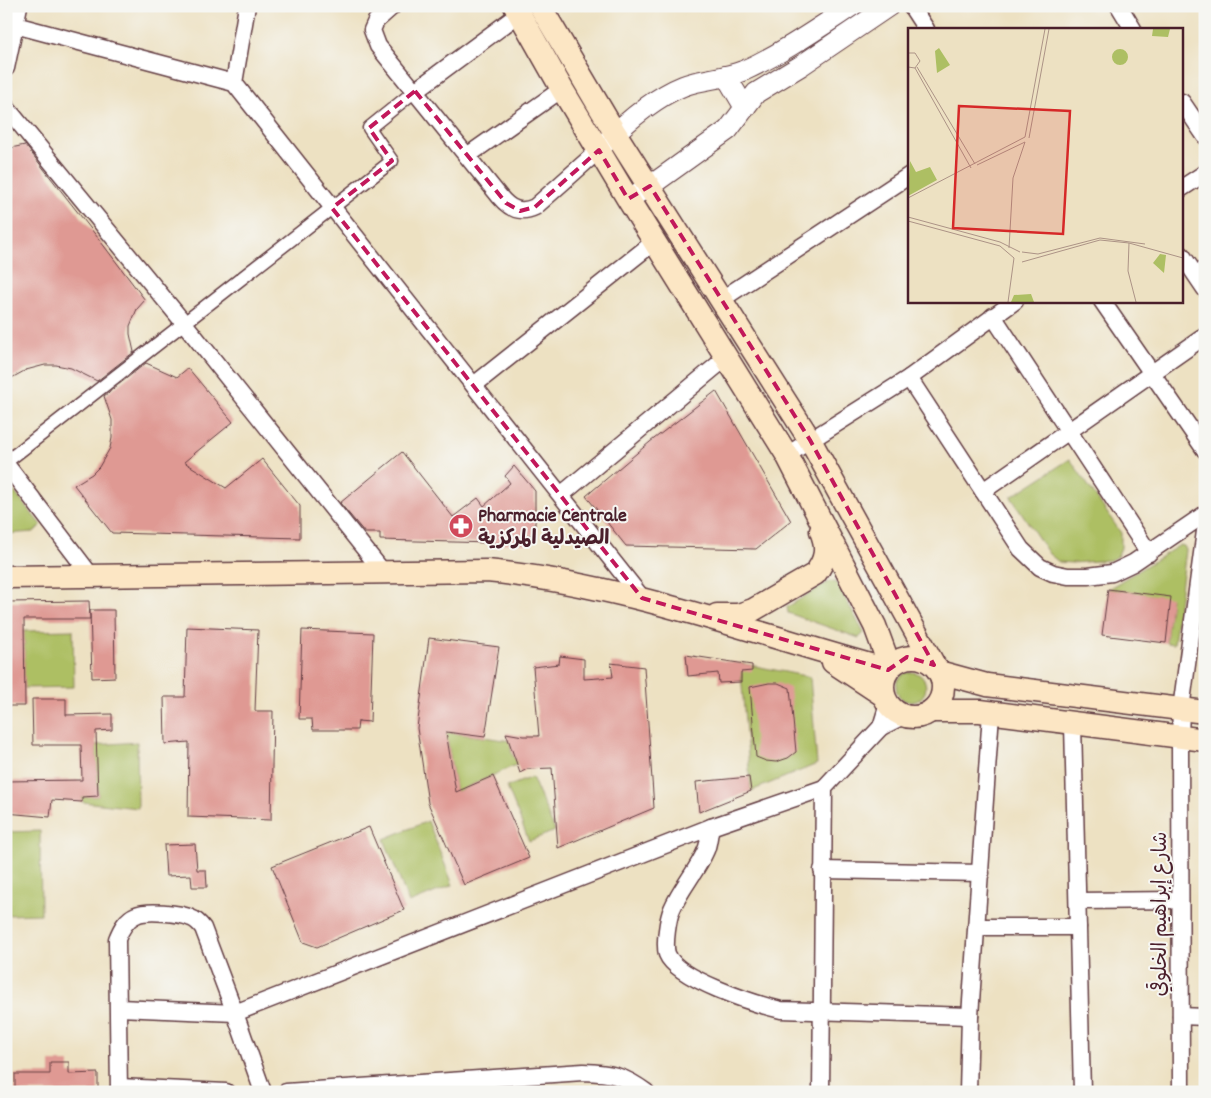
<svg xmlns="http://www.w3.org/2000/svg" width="1211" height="1098" font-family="Dekko,'Playpen Sans Arabic',sans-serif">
<rect width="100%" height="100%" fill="#f6f6f2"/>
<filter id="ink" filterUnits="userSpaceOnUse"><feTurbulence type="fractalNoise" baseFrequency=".02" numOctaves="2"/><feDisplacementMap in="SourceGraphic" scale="10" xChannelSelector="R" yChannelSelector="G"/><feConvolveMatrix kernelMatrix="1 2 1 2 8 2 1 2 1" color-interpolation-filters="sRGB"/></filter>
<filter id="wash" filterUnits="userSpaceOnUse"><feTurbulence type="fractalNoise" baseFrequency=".0096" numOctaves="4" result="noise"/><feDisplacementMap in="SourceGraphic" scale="20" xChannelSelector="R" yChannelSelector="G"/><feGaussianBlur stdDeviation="1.12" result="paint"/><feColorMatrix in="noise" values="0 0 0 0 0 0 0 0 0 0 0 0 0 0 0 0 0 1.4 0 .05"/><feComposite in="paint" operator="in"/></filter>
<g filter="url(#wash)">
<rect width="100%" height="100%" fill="#ede1c2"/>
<g fill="#adbf63" stroke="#7c6f47">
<path d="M1070,459L1121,533V548L1117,557L1110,560L1072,563L1059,562L1049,554L1011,497Z"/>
<path d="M6,482L41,525L34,532L6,534Z"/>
<path d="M1180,545L1184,546L1186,550L1174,644L1166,643L1171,598L1108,589Z"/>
<path d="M830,581L837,583L864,633L859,638L788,613L787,607Z"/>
<path d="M73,630L74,687L24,688V631Z"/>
<path d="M740,663L810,677L817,764L751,791Z"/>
<circle cx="911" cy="687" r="15"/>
<path d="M446,732L512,741C509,751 512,757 520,763L456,792Z"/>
<path d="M137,742L138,808L82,802V797L98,796L96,745Z"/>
<path d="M532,777L555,831L529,841L507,787Z"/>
<path d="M428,821L453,885L409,903L384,839Z"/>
<path d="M40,831L41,914L6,915V832Z"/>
</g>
<g id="blocks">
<g fill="#df9993">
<path d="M25,145L98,238L145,300L137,309L130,326V334L134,352L97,381L71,368L56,365H45L26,370L6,381V149Z"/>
<path d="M146,363L177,377L188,368L233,422L184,462L226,488L262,459L300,506V538L112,533L74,485L92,474L99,467L110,448L112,438V420L104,396Z"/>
<path d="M716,391L791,521L756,549L626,546L586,496L650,442Z"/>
<path d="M402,452L453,517L478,498L484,506L510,483L505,476L514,466L535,491V535H526L527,544L380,540V533H365L340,503Z"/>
<path d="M1108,589L1171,597L1166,643L1102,635Z"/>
<path d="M89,601L90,619H24L25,706H6V602Z"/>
<path d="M90,610H114L115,677L92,678Z"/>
<path d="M187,627L258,630L255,711H273L271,820L188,817L189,742L165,744L164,697H185Z"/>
<path d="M302,630L373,633L370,722L358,721L357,730H313L312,719H299Z"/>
<path d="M429,638L499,647L485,737L446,732L456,792L493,776L529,858L464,885L428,803L417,728Z"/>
<path d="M686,655L752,665V671L741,672V682L719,683L718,673L688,676Z"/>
<path d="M560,656L584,659V679L613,677L611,663L644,667L654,808L558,848L552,768L527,769L520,773L506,733L523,736H539L533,667L559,664Z"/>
<path d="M769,683H778L790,688L796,752L788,758L776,762L766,761L756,757L750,687Z"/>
<path d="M32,699H66V715L112,714V730L96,731L98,796L82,797V802L52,800L50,817L6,813V781L82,780L81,745H33Z"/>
<path d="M749,777L751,791L699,812L696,782Z"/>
<path d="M369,827L404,910L317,947L303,942L272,866Z"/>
<path d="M195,844L197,870H206L207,887H192L191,875L166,876L164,845Z"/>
<path d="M50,1062H69V1074L98,1073V1092H15V1074H50Z"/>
</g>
</g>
</g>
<g filter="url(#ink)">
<use href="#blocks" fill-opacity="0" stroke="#623c42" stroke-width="1"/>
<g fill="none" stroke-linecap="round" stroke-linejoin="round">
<defs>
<path id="pedestrian" d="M6,462L392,161L369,128L415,91"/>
<g id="minor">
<path d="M393,6L376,21L372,30L378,46L500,197C510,209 520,214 535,207L599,150"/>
<path d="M911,6L926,29"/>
<path d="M1119,6L1133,29"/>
<path d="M15,25L234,83L642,598"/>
<path d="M6,68L19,6"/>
<path d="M234,83L247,6"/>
<path d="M415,91L519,14"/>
<path d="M1182,102L1205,136"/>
<path d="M6,107L184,323L383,572"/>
<path d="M467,156L562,89"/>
<path d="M1182,188L1205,173"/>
<path d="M1182,255L1205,289"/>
<path d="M722,299L910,175"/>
<path d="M1102,301L1205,450"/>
<path d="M993,316L1149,553"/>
<path d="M909,378L1021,549L1040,567L1053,573L1068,576H1088L1112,573L1133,563L1205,514"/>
<path d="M474,385L654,242"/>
<path d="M787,455L909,378L1015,301"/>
<path d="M6,464L92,577"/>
<path d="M983,491L1205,336"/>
<path d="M561,495L727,357"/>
<path d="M888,704L881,727L903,716"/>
<path d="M1073,724L1082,1092"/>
<path d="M711,827C709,834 709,843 706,850C697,871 681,888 672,909C668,918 664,944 667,954C677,979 755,1004 781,1010L970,1016"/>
<path d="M822,870L981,873"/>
<path d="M1078,901L1180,900"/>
<path d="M977,927H1078"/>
<path d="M119,1008L235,1013L711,827L824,788"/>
<path d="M1181,1016L1205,1017"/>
<path d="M119,1087L226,1092"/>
<path d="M119,1092L117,939C121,929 126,919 136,915C146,910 181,913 191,918C197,920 200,924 203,928L235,1013L263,1092"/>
<path d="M286,1092L583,1072C611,1073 623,1075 646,1092"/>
<path d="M821,1092L824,788L881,727"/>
<path d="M968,1092L970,1016L991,713"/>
<path d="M1181,1092L1180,737L1181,709L1205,531"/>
</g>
<g id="tertiary">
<path d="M726,76L745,108"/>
<path d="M603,145C626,122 653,98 683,86C703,78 724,79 743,71C781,54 817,29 852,6"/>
<path d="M628,199L650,186L728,130L756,93L802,65L889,6"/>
</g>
<g id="secondary">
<path d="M515,6L562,89L628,199L787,455L875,626L890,667"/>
<path d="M540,6L615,133L810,440L934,665"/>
<path d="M6,577L487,571C625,584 755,634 888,670"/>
<path d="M717,615H738L753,610L815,574C826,560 828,548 821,531"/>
<circle cx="913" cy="687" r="30"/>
<path d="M833,662L883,695"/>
<path d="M939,672L987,685L1205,712"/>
<path d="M932,711H980L1205,740"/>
</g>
</defs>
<use href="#pedestrian" stroke="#623c42" stroke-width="15"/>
<use href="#minor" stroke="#623c42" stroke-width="19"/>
<use href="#tertiary" stroke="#623c42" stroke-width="22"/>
<use href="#secondary" stroke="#623c42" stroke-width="25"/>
<use href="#pedestrian" stroke="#fff" stroke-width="12"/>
<use href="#minor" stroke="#fff" stroke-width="16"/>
<use href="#tertiary" stroke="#fff" stroke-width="20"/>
<use href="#secondary" stroke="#fce6c4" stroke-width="22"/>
</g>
</g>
<path fill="none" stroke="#c2185b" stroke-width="4" stroke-dasharray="10 6" stroke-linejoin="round" d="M415,91L506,203L520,211L535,207L599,150L628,199L650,186L810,440L934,665L907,657L888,670L642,598L332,208L392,161L369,128Z"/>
<defs>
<symbol id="pharmacy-disc" viewBox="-11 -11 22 22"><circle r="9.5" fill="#d1495b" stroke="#f6f6f2"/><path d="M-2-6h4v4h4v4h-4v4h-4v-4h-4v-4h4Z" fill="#fff"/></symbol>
</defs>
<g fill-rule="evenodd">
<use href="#pharmacy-disc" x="447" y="512" width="28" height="28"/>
</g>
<g text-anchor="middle" stroke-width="4" stroke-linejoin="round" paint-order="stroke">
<g font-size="20" font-weight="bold" fill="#4a1f2b" stroke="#f6f6f2" text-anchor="start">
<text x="478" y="521">Pharmacie Centrale<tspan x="478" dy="23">الصيدلية المركزية</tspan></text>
</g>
<g font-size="20" fill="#4a1f2b" stroke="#f6f6f2">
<text transform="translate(1159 914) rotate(-90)" y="7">شارع إبراهيم الخلوقي</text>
</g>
</g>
<g transform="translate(908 28)">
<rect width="275" height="275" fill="#ede1c2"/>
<path d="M245,1H262L260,9L244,8ZM31,20L42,37L29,45L27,23ZM204 29a8 8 0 1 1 16 0a8 8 0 1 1-16 0ZM2,133L8,144L22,139L29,152L0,168ZM252,226L258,227L256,245L245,235ZM123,266L126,274H103L106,267Z" fill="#adbf63"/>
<path fill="none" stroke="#ac9386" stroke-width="1" d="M0,25H7L12,33L7,40L0,39M9,39L67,136M7,40L63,140M117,109L137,1M121,110L141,1M69,137L117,114M0,170L117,109M0,189L92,214L112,224M0,193L92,218L106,230M221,215L220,243L228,274M101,220L105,150L117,114M114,224L130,226L192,210L237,216M114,234L192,212L221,215L275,230M100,274L106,230"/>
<path fill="#d62828" fill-opacity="0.15" stroke="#d62828" stroke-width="2.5" d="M51,78L162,83L155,206L45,200Z"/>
<rect width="275" height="275" fill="none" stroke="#4a1f2b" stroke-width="2.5"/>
</g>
<rect width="1211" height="1098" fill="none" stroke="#f6f6f2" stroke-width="25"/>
</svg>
